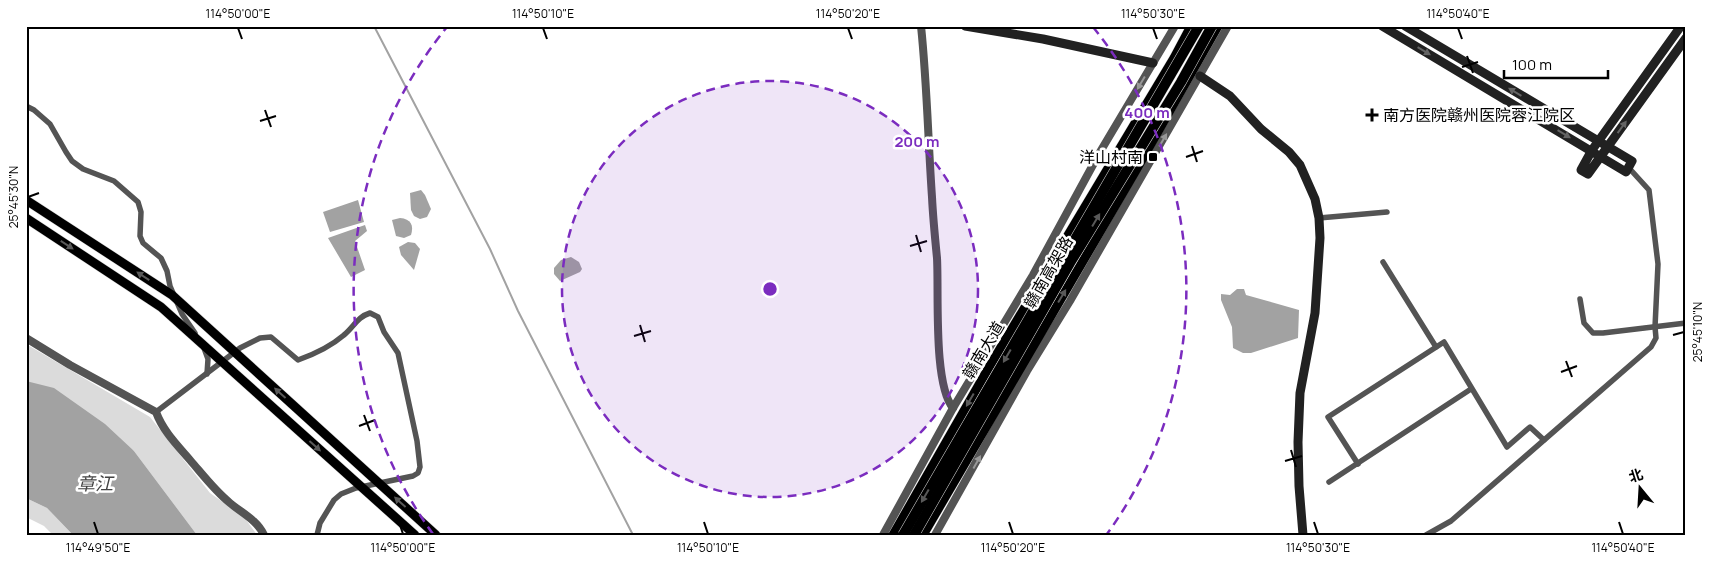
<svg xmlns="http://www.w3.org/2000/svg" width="1712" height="561" font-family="Manrope,'Noto Sans SC',sans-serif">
<rect width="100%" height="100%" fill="#fff"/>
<g fill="#dbdbdb">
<path d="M26,344L150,417L210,493L244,517L257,535H197L134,451L26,382Z"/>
<path d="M26,498L47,508L73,535H53L44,526L26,517Z"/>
</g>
<g fill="#a2a2a2">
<path d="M421,190L425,195L431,209L427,217L420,219L414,216L411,210L410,193Z"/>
<path d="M358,200L364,222L330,232L323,212Z"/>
<path d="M400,218C411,219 414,225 411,235L404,238L396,236L392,220Z"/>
<path d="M365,225L367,231L355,241L365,270L351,277L328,238Z"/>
<path d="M408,242L415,243L420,249L414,270L401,255L399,247Z"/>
<path d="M571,257L579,262L582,269L580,272L560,281L554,274V268L561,260Z"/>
<path d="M1237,289H1244L1246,295L1299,310L1298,338L1251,353H1243L1233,348L1232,327L1221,300V294L1230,295Z"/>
<path d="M26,381L54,388L105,424L134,451L197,535H73L47,508L26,498Z"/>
</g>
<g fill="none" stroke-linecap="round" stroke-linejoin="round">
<path stroke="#a2a2a2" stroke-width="2" d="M374,26L490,249L518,311L633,535"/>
<defs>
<g id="primary">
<path d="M26,200L172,295L436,535"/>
<path d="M26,218L161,307L415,535"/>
<path d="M893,535L988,369L1174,58L1191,26"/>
<path d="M923,535L1135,172L1218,26"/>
</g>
</defs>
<use href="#primary" stroke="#dbdbdb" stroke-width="10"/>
<g stroke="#545454" stroke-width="5.5">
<path d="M26,106L34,110L50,124L66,152L72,161L83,169L114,181L138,202L141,212L140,236L143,243L161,258L167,271L170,286L182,314L195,333"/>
<path d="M1319,218L1387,212"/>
<path d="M1383,262L1436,347"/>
<path d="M1580,299L1584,323L1593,333H1603L1686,323"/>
<path d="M204,348L208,359L207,374"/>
<path d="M156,412L240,348L260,338L271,337L298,360C315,354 330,347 344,335C354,327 357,317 370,313L378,317L384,332L398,353L417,441L420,467L418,473L413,476L356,488L341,494L334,500L320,523L317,535"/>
<path d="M1358,464L1328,417L1444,342L1507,447L1530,427L1544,440"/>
<path d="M1329,482L1471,389"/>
<path d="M1426,535L1451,521L1651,347L1656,338L1655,327L1658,264L1649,190L1629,168"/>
</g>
<g stroke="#545454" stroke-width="8">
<path d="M921,26C927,83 928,140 932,197C933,218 935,238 937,258C939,292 933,384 953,408"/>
<path d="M26,338L70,365L156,412C163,431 177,445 190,460C203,475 215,491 230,503C242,513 257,520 264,535"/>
<path d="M883,535L953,408L1033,275L1100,152L1175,26"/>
<path d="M935,535L1027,371L1070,301L1228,26"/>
</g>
<g stroke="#212121" stroke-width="9">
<path d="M965,26L1043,39L1153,63"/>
<path d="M1382,26L1626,172L1632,161L1405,26"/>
<path d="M1681,26L1592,150L1581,170L1588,174L1686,38"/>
<path d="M1200,76L1230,96L1261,129L1289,152L1300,165L1315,199L1319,218L1320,238L1315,313L1300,393L1298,442L1299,486L1303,535"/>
</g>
<use href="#primary" stroke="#000" stroke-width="9"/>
<defs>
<g id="trunk-bridge">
<path d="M903,535L1199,26"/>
<path d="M914,535L1070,263L1181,82L1212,26"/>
</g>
</defs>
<use href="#trunk-bridge" stroke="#dbdbdb" stroke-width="11" stroke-linecap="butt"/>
<use href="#trunk-bridge" stroke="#000" stroke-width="10"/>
</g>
<defs><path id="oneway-solid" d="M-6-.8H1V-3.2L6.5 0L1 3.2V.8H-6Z" transform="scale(1.25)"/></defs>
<g fill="#646464">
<use href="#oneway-solid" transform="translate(1424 51) rotate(31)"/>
<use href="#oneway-solid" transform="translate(1515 92) rotate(-149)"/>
<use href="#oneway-solid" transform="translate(1622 127) rotate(-54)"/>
<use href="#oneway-solid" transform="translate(1564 134) rotate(31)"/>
</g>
<g fill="#989898">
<use href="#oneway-solid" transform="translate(1141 83) rotate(121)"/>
<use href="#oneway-solid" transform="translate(1163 140) rotate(-60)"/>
<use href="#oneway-solid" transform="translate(977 462) rotate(-61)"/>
</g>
<g fill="#595959">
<use href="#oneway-solid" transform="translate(1096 220) rotate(-59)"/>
<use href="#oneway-solid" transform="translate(67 245) rotate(33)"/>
<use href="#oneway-solid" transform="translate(143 276) rotate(-147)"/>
<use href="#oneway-solid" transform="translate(1062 296) rotate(-59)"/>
<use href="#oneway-solid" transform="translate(1007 356) rotate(120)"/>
<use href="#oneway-solid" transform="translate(280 393) rotate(-138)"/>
<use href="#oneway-solid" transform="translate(970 400) rotate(120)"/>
<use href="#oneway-solid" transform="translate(315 446) rotate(42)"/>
<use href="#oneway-solid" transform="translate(925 496) rotate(120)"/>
<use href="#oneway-solid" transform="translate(400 502) rotate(-138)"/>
</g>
<path fill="none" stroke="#000" stroke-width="2" d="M238,28L242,39M543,28L547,39M848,28L852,39M1153,28L1157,39M1458,28L1462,39M1467,56L1473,73M1462,67L1478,62M265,110L271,127M260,121L276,116M1192,146L1197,162M1186,157L1203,151M28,197L39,193M916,235L921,252M910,246L927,241M640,325L645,342M1673,335L1684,332M634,336L651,331M1566,361L1572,377M1561,372L1577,366M364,415L370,431M359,426L375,420M1291,450L1296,467M1285,461L1302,456M94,522L98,534M399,522L403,534M704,522L708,534M1009,522L1013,534M1314,522L1318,534M1619,522L1623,534"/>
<circle cx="770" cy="289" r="208" fill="#7b2cbf" fill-opacity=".12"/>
<g fill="none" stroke="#7b2cbf" stroke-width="2.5" stroke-dasharray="9 6">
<circle cx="770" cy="289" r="208"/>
<path d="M433 534A416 416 0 0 1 447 27M1093 27A416 416 0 0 1 1107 534"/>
</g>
<g fill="#000" stroke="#fff" stroke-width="2">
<path d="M1369.5 107.5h5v5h5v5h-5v5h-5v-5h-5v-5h5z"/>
<rect x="1148" y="152" width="10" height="10" rx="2.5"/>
</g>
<g text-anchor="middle" stroke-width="5" stroke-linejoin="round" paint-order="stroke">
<g font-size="16" fill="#000" stroke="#fff" text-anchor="start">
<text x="1383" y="121">南方医院赣州医院蓉江院区</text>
<text x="1143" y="163" text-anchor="end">洋山村南</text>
</g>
<g font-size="16" fill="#000" stroke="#fff">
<text transform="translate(1048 272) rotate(-60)" y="6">赣南高架路</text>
<text transform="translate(983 350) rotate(-59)" y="6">赣南大道</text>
</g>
<g font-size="18" font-style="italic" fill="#434343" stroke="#fff">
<text x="95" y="490">章江</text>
</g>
</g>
<circle cx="770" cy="289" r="8" fill="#7b2cbf" stroke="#fff" stroke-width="2.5"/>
<g font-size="15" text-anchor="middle" font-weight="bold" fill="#7b2cbf" stroke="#fff" stroke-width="5" stroke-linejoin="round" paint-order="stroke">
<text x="1147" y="118">400 m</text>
<text x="917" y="147">200 m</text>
</g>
<rect width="1712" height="561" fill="none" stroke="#ffffff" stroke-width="55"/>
<g transform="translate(1640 488) rotate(342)" stroke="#ffffff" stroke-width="4" paint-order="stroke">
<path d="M0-4L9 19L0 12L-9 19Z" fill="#000000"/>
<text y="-8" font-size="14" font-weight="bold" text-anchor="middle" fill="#000000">北</text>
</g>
<path d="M1504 70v8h104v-8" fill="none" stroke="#000000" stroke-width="2.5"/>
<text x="1512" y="70" font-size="15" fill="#000000" stroke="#ffffff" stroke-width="4" paint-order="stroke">100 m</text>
<rect x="28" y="28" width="1656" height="506" fill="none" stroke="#000" stroke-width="2"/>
<g font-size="12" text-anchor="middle" fill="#000">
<text x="238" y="18">114°50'00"E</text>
<text x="543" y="18">114°50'10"E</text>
<text x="848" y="18">114°50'20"E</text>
<text x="1153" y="18">114°50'30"E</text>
<text x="1458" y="18">114°50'40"E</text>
<text transform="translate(14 197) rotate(-90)" y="4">25°45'30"N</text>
<text transform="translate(1698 332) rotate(-90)" y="4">25°45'10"N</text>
<text x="98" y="552">114°49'50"E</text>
<text x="403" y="552">114°50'00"E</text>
<text x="708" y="552">114°50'10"E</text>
<text x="1013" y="552">114°50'20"E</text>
<text x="1318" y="552">114°50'30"E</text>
<text x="1623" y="552">114°50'40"E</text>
</g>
</svg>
